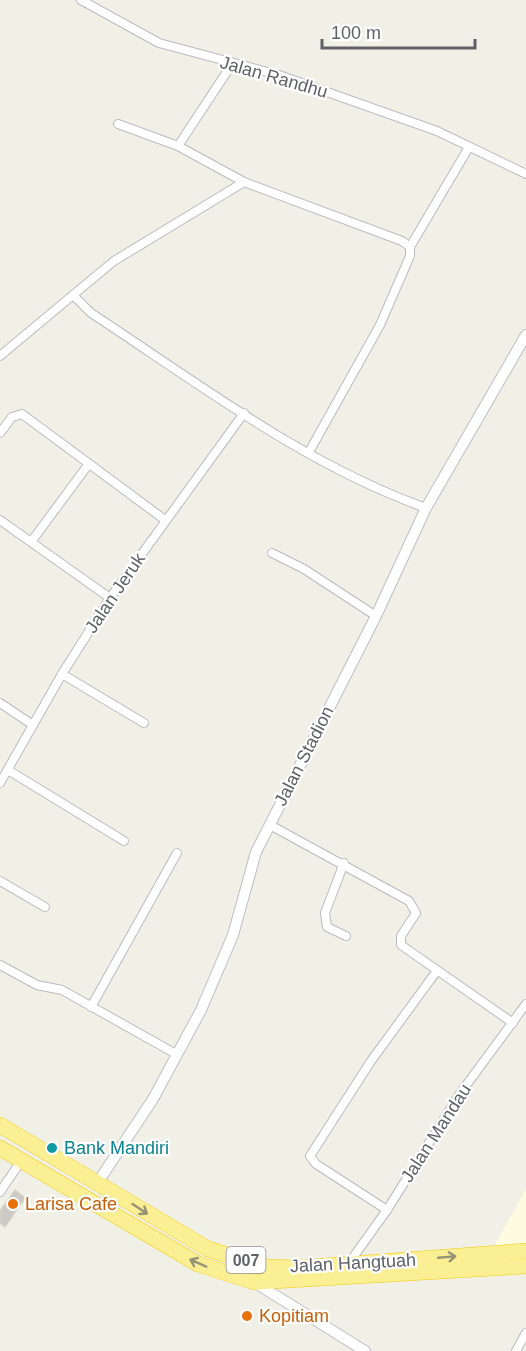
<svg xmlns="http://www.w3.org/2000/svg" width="526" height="1351" font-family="Arial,sans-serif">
<rect width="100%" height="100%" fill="#f0f0e7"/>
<path fill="#fdfbe0" d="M526,1189V1249L492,1250Z"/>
<path fill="#cccac4" stroke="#d5d3c6" stroke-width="1.5" d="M15,1190L25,1198L5,1227L0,1223V1211Z"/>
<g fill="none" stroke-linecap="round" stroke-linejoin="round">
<defs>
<g id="street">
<path d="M81,0L159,43L279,75L437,131L526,174"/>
<path d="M118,124L178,146L244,182L402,241L410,247V256L380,325L309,452"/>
<path d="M178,146L232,64"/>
<path d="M244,182L114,261L73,295L91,313C198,383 305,465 426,508"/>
<path d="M410,247L469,147"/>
<path d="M0,356L73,295"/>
<path d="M0,433L12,417L22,414L165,520"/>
<path d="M0,520L110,598"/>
<path d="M31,542L88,465"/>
<path d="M272,553L304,569L376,616"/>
<path d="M62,674L144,723"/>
<path d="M0,703L33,725"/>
<path d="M8,770L124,841"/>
<path d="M0,783L62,674L110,598L244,413"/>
<path d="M270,825L409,901L416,913L401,936V945L513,1023"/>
<path d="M344,863L325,913L327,927L346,936"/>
<path d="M0,881L45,907"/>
<path d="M0,965L37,985L62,990L176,1054"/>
<path d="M91,1007L177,853"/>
<path d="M0,1192L21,1161"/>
<path d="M387,1210L316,1164L310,1156L371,1061L436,972"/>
<path d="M349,1263L387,1210L459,1095L526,1004"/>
<path d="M516,1351L526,1333"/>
</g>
<g id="secondary">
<path d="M98,1182L153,1099L201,1010L233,935L256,852L376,616L426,508L526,335"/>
<path d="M254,1282L365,1351"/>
</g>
<g id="highway">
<path d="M0,1125L208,1249L267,1267L298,1268L526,1251"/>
<path d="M0,1148L198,1264L254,1282L526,1266"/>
</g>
</defs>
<use href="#street" stroke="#babbc0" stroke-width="10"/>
<use href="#secondary" stroke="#bdbec4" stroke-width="12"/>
<use href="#highway" stroke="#f3ca05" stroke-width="16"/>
<use href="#street" stroke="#fff" stroke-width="8"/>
<use href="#secondary" stroke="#fff" stroke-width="10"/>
<use href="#highway" stroke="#fbef94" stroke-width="15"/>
</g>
<defs><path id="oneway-shaft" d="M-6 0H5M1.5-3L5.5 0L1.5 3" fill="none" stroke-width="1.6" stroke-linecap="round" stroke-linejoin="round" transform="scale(1.5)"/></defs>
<g stroke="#969377">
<use href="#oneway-shaft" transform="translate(140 1209) rotate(33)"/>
<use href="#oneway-shaft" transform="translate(447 1257) rotate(-5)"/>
<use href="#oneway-shaft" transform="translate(198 1263) rotate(-156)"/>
</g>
<circle fill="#0f9aa8" stroke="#fff" stroke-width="2" cx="52" cy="1148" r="6"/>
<g fill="#e8710a" stroke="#fff" stroke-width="2">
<circle cx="13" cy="1204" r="6"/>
<circle cx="247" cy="1316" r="6"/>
</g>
<g text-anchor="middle" stroke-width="4.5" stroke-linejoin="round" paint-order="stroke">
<rect fill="#fff" stroke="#8f9095" stroke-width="1.5" x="226.5" y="1247" width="39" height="26" rx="4.5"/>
<g font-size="16" font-weight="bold" fill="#5f6167">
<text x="246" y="1266">007</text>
</g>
<g font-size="18" fill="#5f6167" stroke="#fff">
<text transform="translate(274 77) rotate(16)" y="6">Jalan Randhu</text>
<text transform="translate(115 593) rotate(-56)" y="6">Jalan Jeruk</text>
<text transform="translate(304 756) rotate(-63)" y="6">Jalan Stadion</text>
<text transform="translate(436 1133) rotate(-57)" y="6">Jalan Mandau</text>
<text transform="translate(353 1263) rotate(-3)" y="6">Jalan Hangtuah</text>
</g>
<g font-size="18" fill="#0d838f" stroke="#fff" text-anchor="start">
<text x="64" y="1154">Bank Mandiri</text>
</g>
<g font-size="18" fill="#c56008" stroke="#fff" text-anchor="start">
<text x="25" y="1210">Larisa Cafe</text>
<text x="259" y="1322">Kopitiam</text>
</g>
</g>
<path d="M322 39v9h153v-9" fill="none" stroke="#5f6167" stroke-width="3"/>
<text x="331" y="39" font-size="18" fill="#5f6167" stroke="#ffffff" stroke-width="4.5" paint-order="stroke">100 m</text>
</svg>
